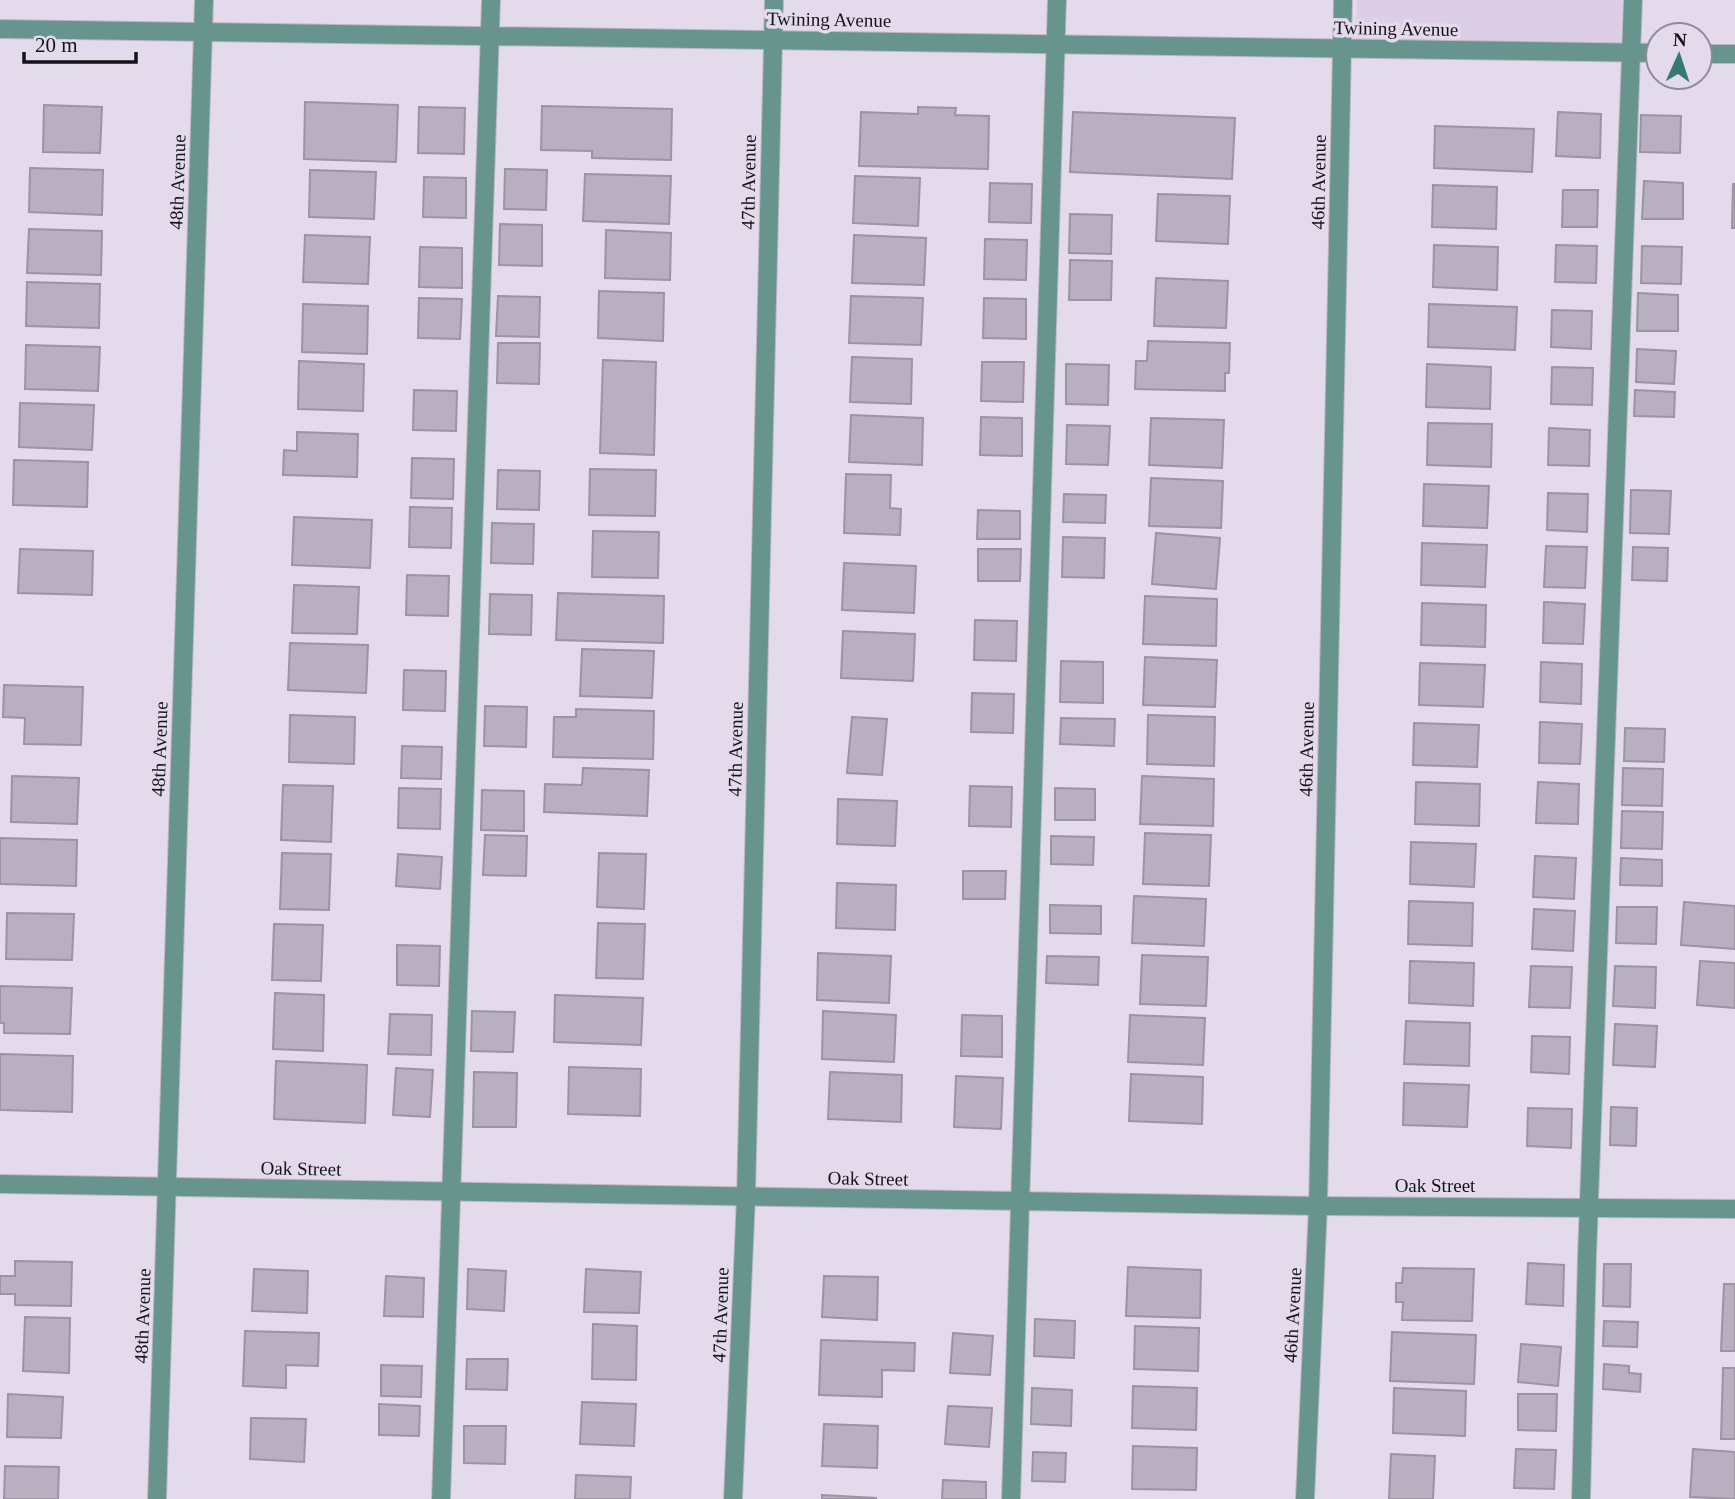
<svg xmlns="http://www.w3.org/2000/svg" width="1735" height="1499" font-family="Georgia,serif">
<rect width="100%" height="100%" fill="#e3daeb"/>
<path fill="#dbcee6" d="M1357,0H1623L1621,43L1356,40Z"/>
<g fill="#b8afc0" stroke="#9c93a3" stroke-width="2">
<path d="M305,102L398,105L396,162L304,159Z"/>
<path d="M44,105L102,107L100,153L43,152Z"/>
<path d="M542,106L672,109L671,160L592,158V151L541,150Z"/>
<path d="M419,107L465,108L464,154L418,153Z"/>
<path d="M918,107L956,108L955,115L989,116L988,169L859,166L861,112L918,114Z"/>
<path d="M1073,112L1235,118L1232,179L1070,172Z"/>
<path d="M1558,112L1601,114L1600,158L1556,156Z"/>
<path d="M1641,115L1681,116L1680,153L1640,152Z"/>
<path d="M1435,126L1534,129L1532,172L1434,168Z"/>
<path d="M30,168L103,170L102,215L29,212Z"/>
<path d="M505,169L547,170L546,210L504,209Z"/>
<path d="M310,170L376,172L374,219L309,217Z"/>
<path d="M585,174L671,176L669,224L583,221Z"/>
<path d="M855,176L920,178L918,226L853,223Z"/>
<path d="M424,177L466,178V218L423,217Z"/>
<path d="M1644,181L1683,183V219H1642Z"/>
<path d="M990,183L1032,184L1031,223L989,222Z"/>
<path d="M1733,184H1735V228H1732Z"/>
<path d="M1433,185L1497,187L1496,229L1432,227Z"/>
<path d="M1563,190H1598L1597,227H1562Z"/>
<path d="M1158,194L1230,196L1228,244L1156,241Z"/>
<path d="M1070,214L1112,215L1111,254L1069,253Z"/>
<path d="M500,224L542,225V266L499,265Z"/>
<path d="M29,229L102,231L101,275L27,273Z"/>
<path d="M606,230L671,233L670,280L605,278Z"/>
<path d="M305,235L370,237L368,284L303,282Z"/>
<path d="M854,235L926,238L924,285L852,283Z"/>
<path d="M985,239L1027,240L1026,280L984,279Z"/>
<path d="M1434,245L1498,247L1497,290L1433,287Z"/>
<path d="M1556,245L1597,246L1596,283L1555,282Z"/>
<path d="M1642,246L1682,247L1681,284L1641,283Z"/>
<path d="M420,247L462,248V288L419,287Z"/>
<path d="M1070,260L1112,261L1111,300H1069Z"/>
<path d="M1156,278L1228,281L1226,328L1154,326Z"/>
<path d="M27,282L100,284L99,328L26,326Z"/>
<path d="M599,291L664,293L663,341L598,338Z"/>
<path d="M1638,293L1678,295V331H1637Z"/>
<path d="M498,296L540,297L539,337L496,336Z"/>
<path d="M851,296L923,298L921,345L849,343Z"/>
<path d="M419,298L462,299L460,339L418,338Z"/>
<path d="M984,298L1026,299V339L983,338Z"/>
<path d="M303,304L368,306L367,354L302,352Z"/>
<path d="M1429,304L1517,307L1515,350L1428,347Z"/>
<path d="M1552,310L1592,311L1591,349L1551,347Z"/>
<path d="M1148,341L1230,343L1229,373H1225V391L1135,389L1136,361H1147Z"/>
<path d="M498,343H540L539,384L497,383Z"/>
<path d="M26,345L100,347L98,391L25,389Z"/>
<path d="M1637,349L1676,351L1674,384L1636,382Z"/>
<path d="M852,357L912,359L911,404L850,402Z"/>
<path d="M603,360L656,362L654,455L600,453Z"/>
<path d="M299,361L364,364L363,411L298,409Z"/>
<path d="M982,362H1024L1023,402L981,401Z"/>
<path d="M1066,364L1109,365L1108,405L1066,404Z"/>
<path d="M1427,364L1491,367L1490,409L1426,407Z"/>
<path d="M1552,367L1593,368L1592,405L1551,404Z"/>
<path d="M414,390L457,391L456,431L413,430Z"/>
<path d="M1635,390L1675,392L1674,417L1634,416Z"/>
<path d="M20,403L94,405L92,450L19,447Z"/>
<path d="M851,415L923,418L922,465L849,462Z"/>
<path d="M981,417L1022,418V456L980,455Z"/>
<path d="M1151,418L1224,420L1222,468L1149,465Z"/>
<path d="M1428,423L1492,424L1491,467L1427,465Z"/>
<path d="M1067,425L1110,426L1108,465L1066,464Z"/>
<path d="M1549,428L1590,430L1589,466L1548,465Z"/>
<path d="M297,432L358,434L357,477L283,475L284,450L297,451Z"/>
<path d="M412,458L454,459L453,499L411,498Z"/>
<path d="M14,460L88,462L87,507L13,505Z"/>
<path d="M590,469L656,470L655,516L589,515Z"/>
<path d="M498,470L540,471L539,510L497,509Z"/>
<path d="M846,474L891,475L890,508L901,509L900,535L844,533Z"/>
<path d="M1151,478L1223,481L1221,528L1149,526Z"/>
<path d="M1424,484L1489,486L1487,528L1423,526Z"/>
<path d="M1631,490L1671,491L1669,534L1630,533Z"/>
<path d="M1548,493L1588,494L1587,532L1547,530Z"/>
<path d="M1064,494L1106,495L1105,523L1063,522Z"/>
<path d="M410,507L452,508L451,548L409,547Z"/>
<path d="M978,510L1020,511V539H977Z"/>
<path d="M294,517L372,520L370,568L292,565Z"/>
<path d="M492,523L534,524L533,564L491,563Z"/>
<path d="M593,531L659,532L658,578L592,577Z"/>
<path d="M1156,533L1220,538L1216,589L1152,584Z"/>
<path d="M1063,537L1105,538L1104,578L1062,577Z"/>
<path d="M1422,543L1487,545L1485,587L1421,585Z"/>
<path d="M1546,546L1587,547L1585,588L1544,587Z"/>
<path d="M1633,547L1668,548L1667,581L1632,580Z"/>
<path d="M20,549L93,551L92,595L18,593Z"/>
<path d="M978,549H1021L1020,581H978Z"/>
<path d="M844,563L916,566L914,613L842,610Z"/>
<path d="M407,575L449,576L448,616L406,615Z"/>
<path d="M294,585L359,587L357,634L292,633Z"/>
<path d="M558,593L664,596L663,643L556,640Z"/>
<path d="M490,594L532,595L531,635L489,634Z"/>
<path d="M1145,596L1217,599L1216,646L1143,644Z"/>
<path d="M1544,602L1585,604L1583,644L1543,643Z"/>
<path d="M1422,603L1486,605L1485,647L1421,645Z"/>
<path d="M975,620L1017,621L1016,661L974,660Z"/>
<path d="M843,631L915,634L913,681L841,678Z"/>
<path d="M290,643L368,645L366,693L288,690Z"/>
<path d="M582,649L654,651L652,698L580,696Z"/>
<path d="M1145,657L1217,660L1215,707L1143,705Z"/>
<path d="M1061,661L1103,662V703L1060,702Z"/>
<path d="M1541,662L1582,664L1581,704L1540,702Z"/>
<path d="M1420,663L1485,665L1483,707L1419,705Z"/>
<path d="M404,670L446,671L445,711L403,710Z"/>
<path d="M4,685L83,687L81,745L24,744L25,718L3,717Z"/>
<path d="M972,693L1014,694L1013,733L971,732Z"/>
<path d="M485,706L527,707L526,747L484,746Z"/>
<path d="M576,709L654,711L653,759L553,757L554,717H576Z"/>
<path d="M290,715L355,717L354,764L289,762Z"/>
<path d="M1148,715L1215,717L1214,766L1147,764Z"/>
<path d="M852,717L887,719L882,775L847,773Z"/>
<path d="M1061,718L1115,719L1114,746L1060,744Z"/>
<path d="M1540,722L1582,724L1580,764L1539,763Z"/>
<path d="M1414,723L1479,725L1477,767L1413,765Z"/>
<path d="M1625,728L1665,729L1664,762L1624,761Z"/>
<path d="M402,746L442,747L441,779L401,778Z"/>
<path d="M583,768L649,770L647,816L544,812L545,784L582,785Z"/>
<path d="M1623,768L1663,769L1662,806L1622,805Z"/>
<path d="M12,776L79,778L77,824L11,822Z"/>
<path d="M1142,776L1214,779L1213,826L1140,824Z"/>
<path d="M1416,782L1480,784L1479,826L1415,824Z"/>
<path d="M1538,782L1579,784L1578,824L1536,823Z"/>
<path d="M283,785L333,786L331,842L281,840Z"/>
<path d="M970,786L1012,787L1011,827L969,826Z"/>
<path d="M399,788L441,789L440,829L398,828Z"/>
<path d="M1055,788L1095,789V820H1055Z"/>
<path d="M482,790L524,791V831L481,830Z"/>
<path d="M838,799L897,801L895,846L837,844Z"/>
<path d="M1622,811L1663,812L1662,849L1621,848Z"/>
<path d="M1145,833L1211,835L1209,886L1143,884Z"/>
<path d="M485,835L527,836L526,876L483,875Z"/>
<path d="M1051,836L1094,837L1093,865L1051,864Z"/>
<path d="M0,838L77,840L76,886L0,884Z"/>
<path d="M1411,842L1476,844L1474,887L1410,884Z"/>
<path d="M282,853L331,854L329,910L280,909Z"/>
<path d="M599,853L646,854L644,909L597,907Z"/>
<path d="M398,854L442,857L440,889L396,886Z"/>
<path d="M1535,856L1576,858L1574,899L1533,897Z"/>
<path d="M1621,858L1662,860V886L1620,885Z"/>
<path d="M963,871H1006L1005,899H963Z"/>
<path d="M837,883L896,885L895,930L836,928Z"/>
<path d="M1134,896L1206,899L1204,946L1132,943Z"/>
<path d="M1409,901L1473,903L1472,946L1408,944Z"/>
<path d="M1684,902L1735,906V949L1681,945Z"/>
<path d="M1050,905L1101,906V934L1050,933Z"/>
<path d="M1617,907H1657L1656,944L1616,943Z"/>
<path d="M1534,909L1575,911L1573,951L1532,949Z"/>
<path d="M7,913L74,914L72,960L6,959Z"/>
<path d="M598,923L645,924L643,979L596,978Z"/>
<path d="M274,924L323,925L321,981L272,980Z"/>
<path d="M397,945L440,946L439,986L397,985Z"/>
<path d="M818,953L891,956L889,1003L817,1000Z"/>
<path d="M1142,955L1208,957L1206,1006L1140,1004Z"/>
<path d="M1047,956L1099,957L1098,985L1046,983Z"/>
<path d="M1410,961L1474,963L1473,1006L1409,1003Z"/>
<path d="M1700,961L1735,963V1008L1697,1005Z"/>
<path d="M1531,966L1572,967L1570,1008L1529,1007Z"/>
<path d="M1615,966L1656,967L1655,1008L1613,1006Z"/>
<path d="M0,986L72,988L70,1034L4,1033V1023H0Z"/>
<path d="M275,993L324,995L323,1051L273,1049Z"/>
<path d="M555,995L643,998L641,1045L554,1042Z"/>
<path d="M472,1011L515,1012L513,1052L471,1051Z"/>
<path d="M823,1011L896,1015L894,1062L822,1059Z"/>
<path d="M390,1014L432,1015L431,1055L388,1054Z"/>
<path d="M962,1015L1002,1016V1057L961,1056Z"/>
<path d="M1130,1015L1205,1018L1203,1065L1128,1062Z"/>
<path d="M1406,1021L1470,1023L1469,1066L1404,1064Z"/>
<path d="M1615,1024L1657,1026L1655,1067L1613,1065Z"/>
<path d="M1532,1036L1570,1037L1569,1074L1531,1072Z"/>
<path d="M0,1054L73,1056L72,1112L0,1110Z"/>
<path d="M276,1061L367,1065L365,1123L274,1119Z"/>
<path d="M569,1067L641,1069L640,1116L568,1114Z"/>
<path d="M396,1068L433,1070L430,1117L393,1115Z"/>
<path d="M474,1072L517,1073L516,1127H473Z"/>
<path d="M830,1072L902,1075L901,1122L828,1119Z"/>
<path d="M1131,1074L1203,1077L1202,1124L1129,1121Z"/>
<path d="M956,1076L1003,1078L1001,1129L954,1127Z"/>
<path d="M1404,1083L1469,1085L1467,1127L1403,1125Z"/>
<path d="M1611,1107L1637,1108L1636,1146L1610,1145Z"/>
<path d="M1528,1108L1572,1109L1571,1148L1527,1146Z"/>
<path d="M15,1261L72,1262L71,1306L15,1305V1294H0V1276H15Z"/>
<path d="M1528,1263L1564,1265L1563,1306L1526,1304Z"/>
<path d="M1604,1264H1631L1630,1307L1603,1306Z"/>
<path d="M1128,1267L1201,1270L1200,1318L1126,1316Z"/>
<path d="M1403,1268L1474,1269L1472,1321L1402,1320L1403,1302H1396V1283H1402Z"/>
<path d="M254,1269L308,1271L307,1313L252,1311Z"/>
<path d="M468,1269L506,1271L504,1311L467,1309Z"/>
<path d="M586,1269L641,1272L639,1313L584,1312Z"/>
<path d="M386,1276L424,1278L423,1317L384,1316Z"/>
<path d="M824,1276L878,1277L877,1320L822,1317Z"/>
<path d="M1724,1284H1735V1351H1721Z"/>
<path d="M25,1317L70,1318L69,1373L23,1371Z"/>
<path d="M1035,1319L1075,1321L1074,1358L1034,1356Z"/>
<path d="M1604,1321L1638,1322L1637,1347L1603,1346Z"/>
<path d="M593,1324L637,1326L636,1380L592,1379Z"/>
<path d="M1135,1326L1199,1328L1198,1371L1134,1369Z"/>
<path d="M245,1331L319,1333L318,1366L286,1365V1388L243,1386Z"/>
<path d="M1392,1332L1476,1335L1474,1384L1390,1381Z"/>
<path d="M953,1333L993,1336L990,1375L950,1373Z"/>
<path d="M821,1340L915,1343L914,1371L882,1370V1397L819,1395Z"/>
<path d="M1521,1344L1561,1347L1558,1386L1518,1382Z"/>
<path d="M467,1359H508L507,1390L466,1389Z"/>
<path d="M1604,1364L1629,1366V1373L1641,1374L1640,1392L1603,1389Z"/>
<path d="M381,1365L422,1366L421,1397L381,1396Z"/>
<path d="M1723,1368H1735V1439H1721Z"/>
<path d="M1133,1386L1197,1388L1196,1430L1132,1428Z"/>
<path d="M1032,1388L1072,1390L1071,1426L1031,1424Z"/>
<path d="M1394,1388L1466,1391L1465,1436L1393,1433Z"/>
<path d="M8,1394L63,1397L61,1438L7,1437Z"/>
<path d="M1518,1394H1557L1556,1431L1518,1430Z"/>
<path d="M582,1402L636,1404L634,1446L580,1444Z"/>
<path d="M379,1404L420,1406L419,1436L379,1435Z"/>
<path d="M948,1406L992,1408L989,1447L945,1444Z"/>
<path d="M251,1418L306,1419L304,1462L250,1459Z"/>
<path d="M824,1424L878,1426L877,1468L822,1466Z"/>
<path d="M464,1426H506L505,1464L464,1463Z"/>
<path d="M1133,1446L1197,1448L1196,1490L1132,1489Z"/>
<path d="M1516,1449L1556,1450L1554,1489L1514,1488Z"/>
<path d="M1693,1449L1735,1452V1499L1690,1497Z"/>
<path d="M1033,1452L1066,1453L1065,1482L1032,1481Z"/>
<path d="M1391,1454L1435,1456L1433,1499H1389Z"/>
<path d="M5,1466L59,1467L58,1499H4Z"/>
<path d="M576,1475L631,1477L630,1499H575Z"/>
<path d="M943,1480L986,1482V1499H942Z"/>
<path d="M822,1495L876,1498V1499H822Z"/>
</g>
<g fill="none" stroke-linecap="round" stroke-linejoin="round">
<defs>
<g id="lane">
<path d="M441,1499L491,0"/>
<path d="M1011,1499L1057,0"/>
<path d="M1581,1499L1587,1256L1633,0"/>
</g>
<g id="street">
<path d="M0,29L1658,53"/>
<path d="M1700,54H1735"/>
<path d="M0,1184L1318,1206L1735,1209"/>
<path d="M157,1499L204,0"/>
<path d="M733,1499L746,1197L774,0"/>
<path d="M1305,1499L1318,1206L1343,0"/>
</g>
</defs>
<use href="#lane" stroke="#beb6c5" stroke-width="20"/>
<use href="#street" stroke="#beb6c5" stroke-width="20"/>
<use href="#lane" stroke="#67958d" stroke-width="18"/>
<use href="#street" stroke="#67958d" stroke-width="18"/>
</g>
<g text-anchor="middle" stroke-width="7" stroke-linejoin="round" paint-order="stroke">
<g font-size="19" fill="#151218" stroke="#e3daeb">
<text transform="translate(829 19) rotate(1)" y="7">Twining Avenue</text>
<text transform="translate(1396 28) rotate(1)" y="7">Twining Avenue</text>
<text transform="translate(177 182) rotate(-88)" y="7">48th Avenue</text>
<text transform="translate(748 182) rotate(-89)" y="7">47th Avenue</text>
<text transform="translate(1318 182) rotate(-89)" y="7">46th Avenue</text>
<text transform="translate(159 749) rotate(-88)" y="7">48th Avenue</text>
<text transform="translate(735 749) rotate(-89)" y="7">47th Avenue</text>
<text transform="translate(1306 749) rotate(-89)" y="7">46th Avenue</text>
<text transform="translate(301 1168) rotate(1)" y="7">Oak Street</text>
<text transform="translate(868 1178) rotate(1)" y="7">Oak Street</text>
<text x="1435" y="1192">Oak Street</text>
<text transform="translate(720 1315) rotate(-88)" y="7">47th Avenue</text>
<text transform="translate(1292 1315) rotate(-87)" y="7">46th Avenue</text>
<text transform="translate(142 1316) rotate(-88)" y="7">48th Avenue</text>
</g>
</g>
<g transform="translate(1679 56) rotate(3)"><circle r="33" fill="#e3daeb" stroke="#918a97" stroke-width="2"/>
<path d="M0-5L12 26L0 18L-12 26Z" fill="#347a6f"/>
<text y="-10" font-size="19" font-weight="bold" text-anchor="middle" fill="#151218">N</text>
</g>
<path d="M24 52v10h112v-10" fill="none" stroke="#151218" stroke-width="3.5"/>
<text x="35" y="52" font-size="21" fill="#151218" stroke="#e3daeb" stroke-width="5" paint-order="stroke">20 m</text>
</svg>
